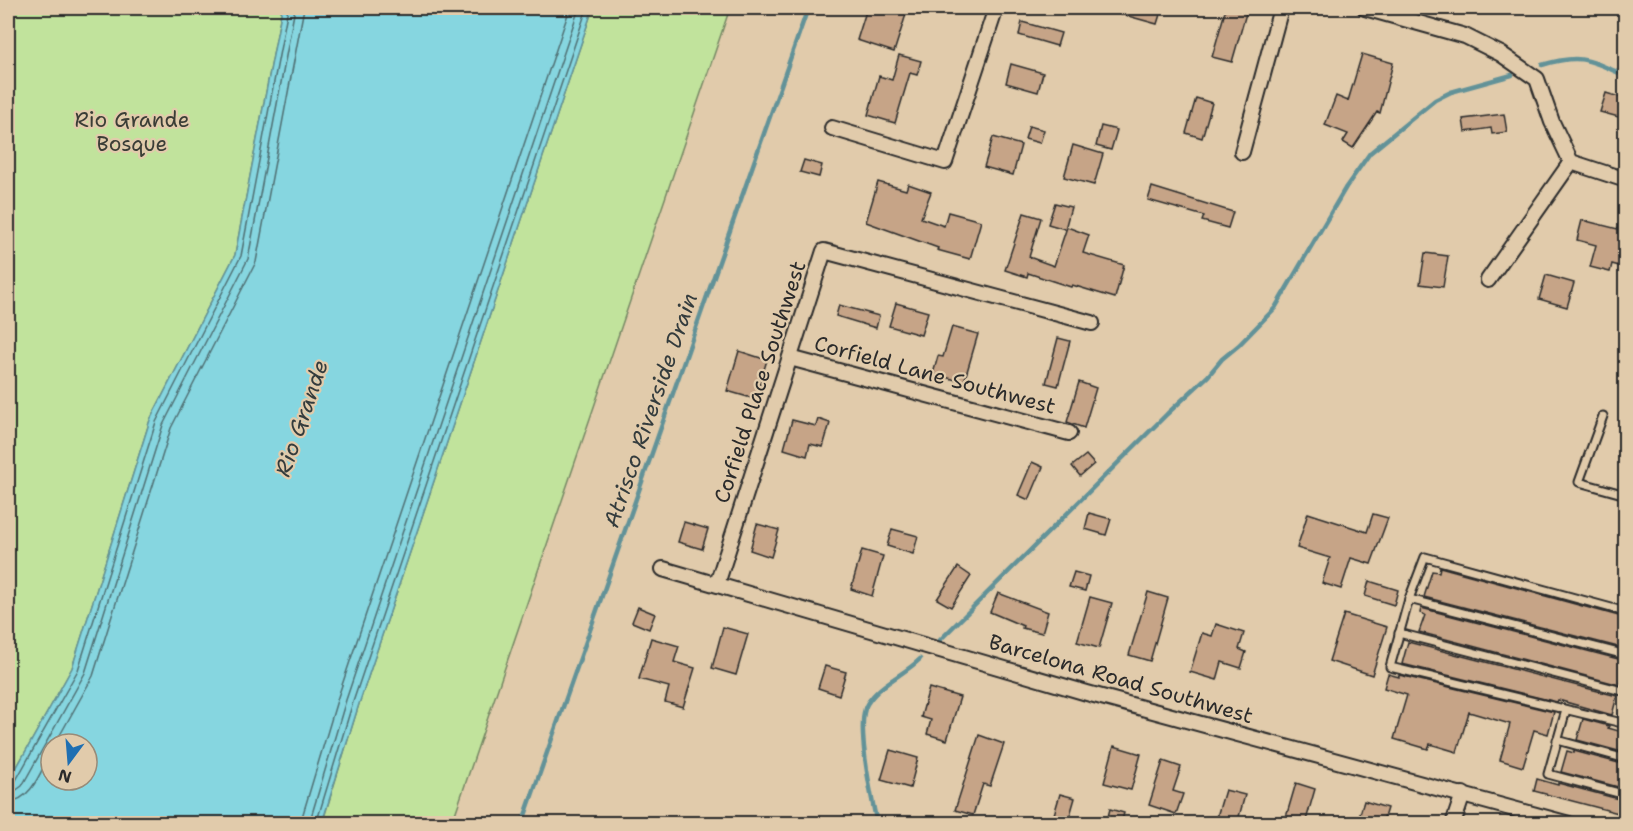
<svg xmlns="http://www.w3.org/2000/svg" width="1633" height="831" font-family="'Shantell Sans',sans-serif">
<rect width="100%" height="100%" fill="#e1cbab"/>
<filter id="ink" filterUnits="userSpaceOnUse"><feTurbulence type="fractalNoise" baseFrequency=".0167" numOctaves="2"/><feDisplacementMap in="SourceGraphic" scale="12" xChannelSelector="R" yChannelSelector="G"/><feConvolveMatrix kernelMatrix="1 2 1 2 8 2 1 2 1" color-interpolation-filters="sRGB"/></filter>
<g filter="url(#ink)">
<g fill="#c1e39c" stroke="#768764" stroke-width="1.5">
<path d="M8,8H282L235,255L150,420L72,668L8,783Z"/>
<path d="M593,8H730L452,823L322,824L359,704Z"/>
</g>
<path fill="#86d6e0" stroke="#629298" stroke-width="1.5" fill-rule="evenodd" d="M282,8H593L359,704L322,823H8V783L72,668L150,420L235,255ZM51,744H87V780H51Z"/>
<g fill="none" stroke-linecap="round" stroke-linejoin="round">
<g stroke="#4f6f73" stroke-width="1.5">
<path d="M55,744L93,676L171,428L256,262L304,8"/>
<path d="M8,785L15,782L78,670L156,422L241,256L288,8"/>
<path d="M8,793L15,791L22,786L85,673L163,425L248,259L295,8"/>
<path d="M8,802C32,801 41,770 51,752"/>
<path d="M300,824L338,697L570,8"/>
<path d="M309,824L346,700L579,8"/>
<path d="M316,824L353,702L587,8"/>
</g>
<g stroke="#629298" stroke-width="4.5">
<path d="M1542,65C1582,53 1589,60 1626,76"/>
<path d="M940,640L1167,414L1208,376L1222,359L1239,345L1275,308L1346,187L1370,153L1435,100L1451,92L1512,75"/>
<path d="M522,824L808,8"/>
<path d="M877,824C872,800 855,723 867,704C880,683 904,675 920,659"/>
</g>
</g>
<g fill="#c6a487" stroke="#2b2b2b" stroke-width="1.5">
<path d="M867,8H908L894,52L857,40Z"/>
<path d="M1111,8H1162L1157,24L1110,11Z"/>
<path d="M1226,8L1247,10L1232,62L1212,57Z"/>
<path d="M1022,22L1061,33L1057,46L1019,35Z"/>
<path d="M1362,54L1393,63L1380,113L1377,112L1353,148L1343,142L1348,134L1325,125L1336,96L1348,101Z"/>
<path d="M899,55L921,61L917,75L910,73L895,123L868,115L879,76L892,80Z"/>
<path d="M1011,64L1043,73L1038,92L1006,83Z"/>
<path d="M1606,93L1626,99V119L1600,112Z"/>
<path d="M1196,98L1212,103L1202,138L1186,133Z"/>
<path d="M1504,114L1507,132L1492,134L1491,128L1465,132L1463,119Z"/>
<path d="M1029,126L1044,130L1040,143L1025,139Z"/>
<path d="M1101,126L1117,130L1111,150L1096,146Z"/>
<path d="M993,137L1021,145L1013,175L984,167Z"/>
<path d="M1073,145L1103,154L1094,185L1064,177Z"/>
<path d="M804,160L822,165L819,177L800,172Z"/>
<path d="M878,182L906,190L908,184L931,192L921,218L944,226L948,212L981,221L970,259L937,250L938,248L866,222Z"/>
<path d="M1152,187L1233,212L1228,228L1202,221L1204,216L1148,200Z"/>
<path d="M1055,203L1071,207L1065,229L1048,224Z"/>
<path d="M1024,213L1041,218L1029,257L1054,266L1067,227L1089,235L1083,253L1124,265L1115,298L1072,285L1071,287L1028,273L1027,277L1005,270Z"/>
<path d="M1582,220L1626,231V268L1612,264L1610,272L1590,267L1596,245L1577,240Z"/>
<path d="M1425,253L1448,256L1443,287L1420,284Z"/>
<path d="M1546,275L1574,283L1567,307L1539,299Z"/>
<path d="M896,303L928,312L921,335L889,326Z"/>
<path d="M839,305L879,316L876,328L836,316Z"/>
<path d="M952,327L978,334L964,382L933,374L938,356L943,357Z"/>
<path d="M1058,338L1070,341L1058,386L1046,383Z"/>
<path d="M739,351L767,360L755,399L727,391Z"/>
<path d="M1079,382L1096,388L1084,428L1067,422Z"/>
<path d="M818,419L830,423L823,447L810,444L807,456L784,449L792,420L816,426Z"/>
<path d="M1086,455L1094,464L1080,476L1072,466Z"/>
<path d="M1032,462L1043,467L1029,500L1018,495Z"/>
<path d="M1089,513L1111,519L1106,535L1085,529Z"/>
<path d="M1308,513L1367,532L1373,514L1388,518L1371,564L1351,558L1341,589L1322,583L1330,558L1297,548Z"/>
<path d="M684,522L708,529L702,549L678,542Z"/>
<path d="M757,524L779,530L771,557L750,550Z"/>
<path d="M892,529L918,536L913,554L887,546Z"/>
<path d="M862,550L883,556L872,596L851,589Z"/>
<path d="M958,567L971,576L951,607L937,599Z"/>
<path d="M1440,567L1626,618V649L1424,597L1432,571L1439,572Z"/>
<path d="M1074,572L1089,576L1085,591L1069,587Z"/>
<path d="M1369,581L1398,590L1394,605L1365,596Z"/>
<path d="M1148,592L1168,598L1150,661L1129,655Z"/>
<path d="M998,593L1048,612L1042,633L1022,628L1023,626L990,612Z"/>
<path d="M1090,597L1112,603L1099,648L1077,642Z"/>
<path d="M638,607L655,614L649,629L632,622Z"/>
<path d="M1421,608L1626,661L1620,685L1419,632L1425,615L1420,613Z"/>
<path d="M1344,614L1387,627L1372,675L1329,661Z"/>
<path d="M1216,624L1244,633L1239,649L1246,652L1241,668L1222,662L1217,680L1190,672L1202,633L1212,636Z"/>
<path d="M723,627L748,634L736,675L712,668Z"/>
<path d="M651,638L679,646L674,662L695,668L683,707L665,702L669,687L639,679Z"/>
<path d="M1408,642L1617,696L1612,715L1558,700L1557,702L1402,664Z"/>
<path d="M825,666L846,672L839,695L818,688Z"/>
<path d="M1388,674L1399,677V675L1554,712L1548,734L1534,730L1523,767L1500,760L1510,724L1469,712L1457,752L1430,744L1428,749L1394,739L1407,695L1384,688Z"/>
<path d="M929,688L960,697L947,740L927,734L931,720L921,717Z"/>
<path d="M1583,719L1609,726L1608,728L1626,733V753L1577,740Z"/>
<path d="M979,735L1004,744L990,786L983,784L973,815L955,810Z"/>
<path d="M1114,746L1141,754L1131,790L1104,783Z"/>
<path d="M890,750L918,758L910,788L881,780Z"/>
<path d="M1567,751L1574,753V751L1626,765V789L1561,772Z"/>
<path d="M1163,761L1181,767L1173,791L1183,794L1176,814L1149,805Z"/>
<path d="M1537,779L1558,785V783L1626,801V815L1534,791Z"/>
<path d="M1296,783L1315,789L1305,824H1284Z"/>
<path d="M1225,790L1245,795L1237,824L1216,820Z"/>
<path d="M1060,794L1075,798L1068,822L1053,818Z"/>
<path d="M1364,801L1387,808L1382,824H1357Z"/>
<path d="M1110,809L1124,813L1121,824H1106Z"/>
</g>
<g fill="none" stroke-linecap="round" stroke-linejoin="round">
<defs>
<g id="lane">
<path d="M1603,416L1579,482L1626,495"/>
<path d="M1409,599L1626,655"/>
<path d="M1626,612L1425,557L1409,599L1390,667L1622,723L1626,710"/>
<path d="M1399,633L1626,692"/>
<path d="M1566,710L1548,774L1626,795"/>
<path d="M1557,740L1626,759"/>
</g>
<g id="street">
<path d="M1365,8L1465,36L1501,54L1537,79L1552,122L1571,162L1626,180"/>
<path d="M832,128L945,162L996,8"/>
<path d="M1242,152L1281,8"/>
<path d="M1488,280L1571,162"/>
<path d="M790,358L1069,433"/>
<path d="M663,569L1087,693L1569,824"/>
<path d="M717,584L824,251L1092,323"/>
<path d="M1453,824L1463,794"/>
</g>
</defs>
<use href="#lane" stroke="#2b2b2b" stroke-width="11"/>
<use href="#street" stroke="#2b2b2b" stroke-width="18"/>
<use href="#lane" stroke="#e1cbab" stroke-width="7"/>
<use href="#street" stroke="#e1cbab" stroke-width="14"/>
</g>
</g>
<g text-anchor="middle" stroke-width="4.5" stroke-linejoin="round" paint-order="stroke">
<g font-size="21" fill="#3a3d36" stroke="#e1cbab">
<text x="132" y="127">Rio Grande<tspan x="132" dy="24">Bosque</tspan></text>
</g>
<g font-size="21" fill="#2b2b2b" stroke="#e1cbab">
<text transform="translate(935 375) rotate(15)" y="7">Corfield Lane Southwest</text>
<text transform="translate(760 382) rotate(-72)" y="7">Corfield Place Southwest</text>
<text transform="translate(1121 679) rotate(16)" y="7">Barcelona Road Southwest</text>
</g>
<g font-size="22" font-style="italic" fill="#343c3d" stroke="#e1cbab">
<text transform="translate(650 410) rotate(-71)" y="8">Atrisco Riverside Drain</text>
<text transform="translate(301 418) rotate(-71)" y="8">Rio Grande</text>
</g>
</g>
<rect width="1633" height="831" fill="none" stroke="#e1cbab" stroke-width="30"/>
<rect x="15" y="15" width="1603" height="801" fill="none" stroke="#2b2b2b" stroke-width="2" filter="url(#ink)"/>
<g transform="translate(69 762) rotate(196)"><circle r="28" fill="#e1cbab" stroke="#988b78" stroke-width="1.5"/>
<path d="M0-4.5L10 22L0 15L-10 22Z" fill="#1f6fb2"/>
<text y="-9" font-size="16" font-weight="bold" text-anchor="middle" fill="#2b2b2b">N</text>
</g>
</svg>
